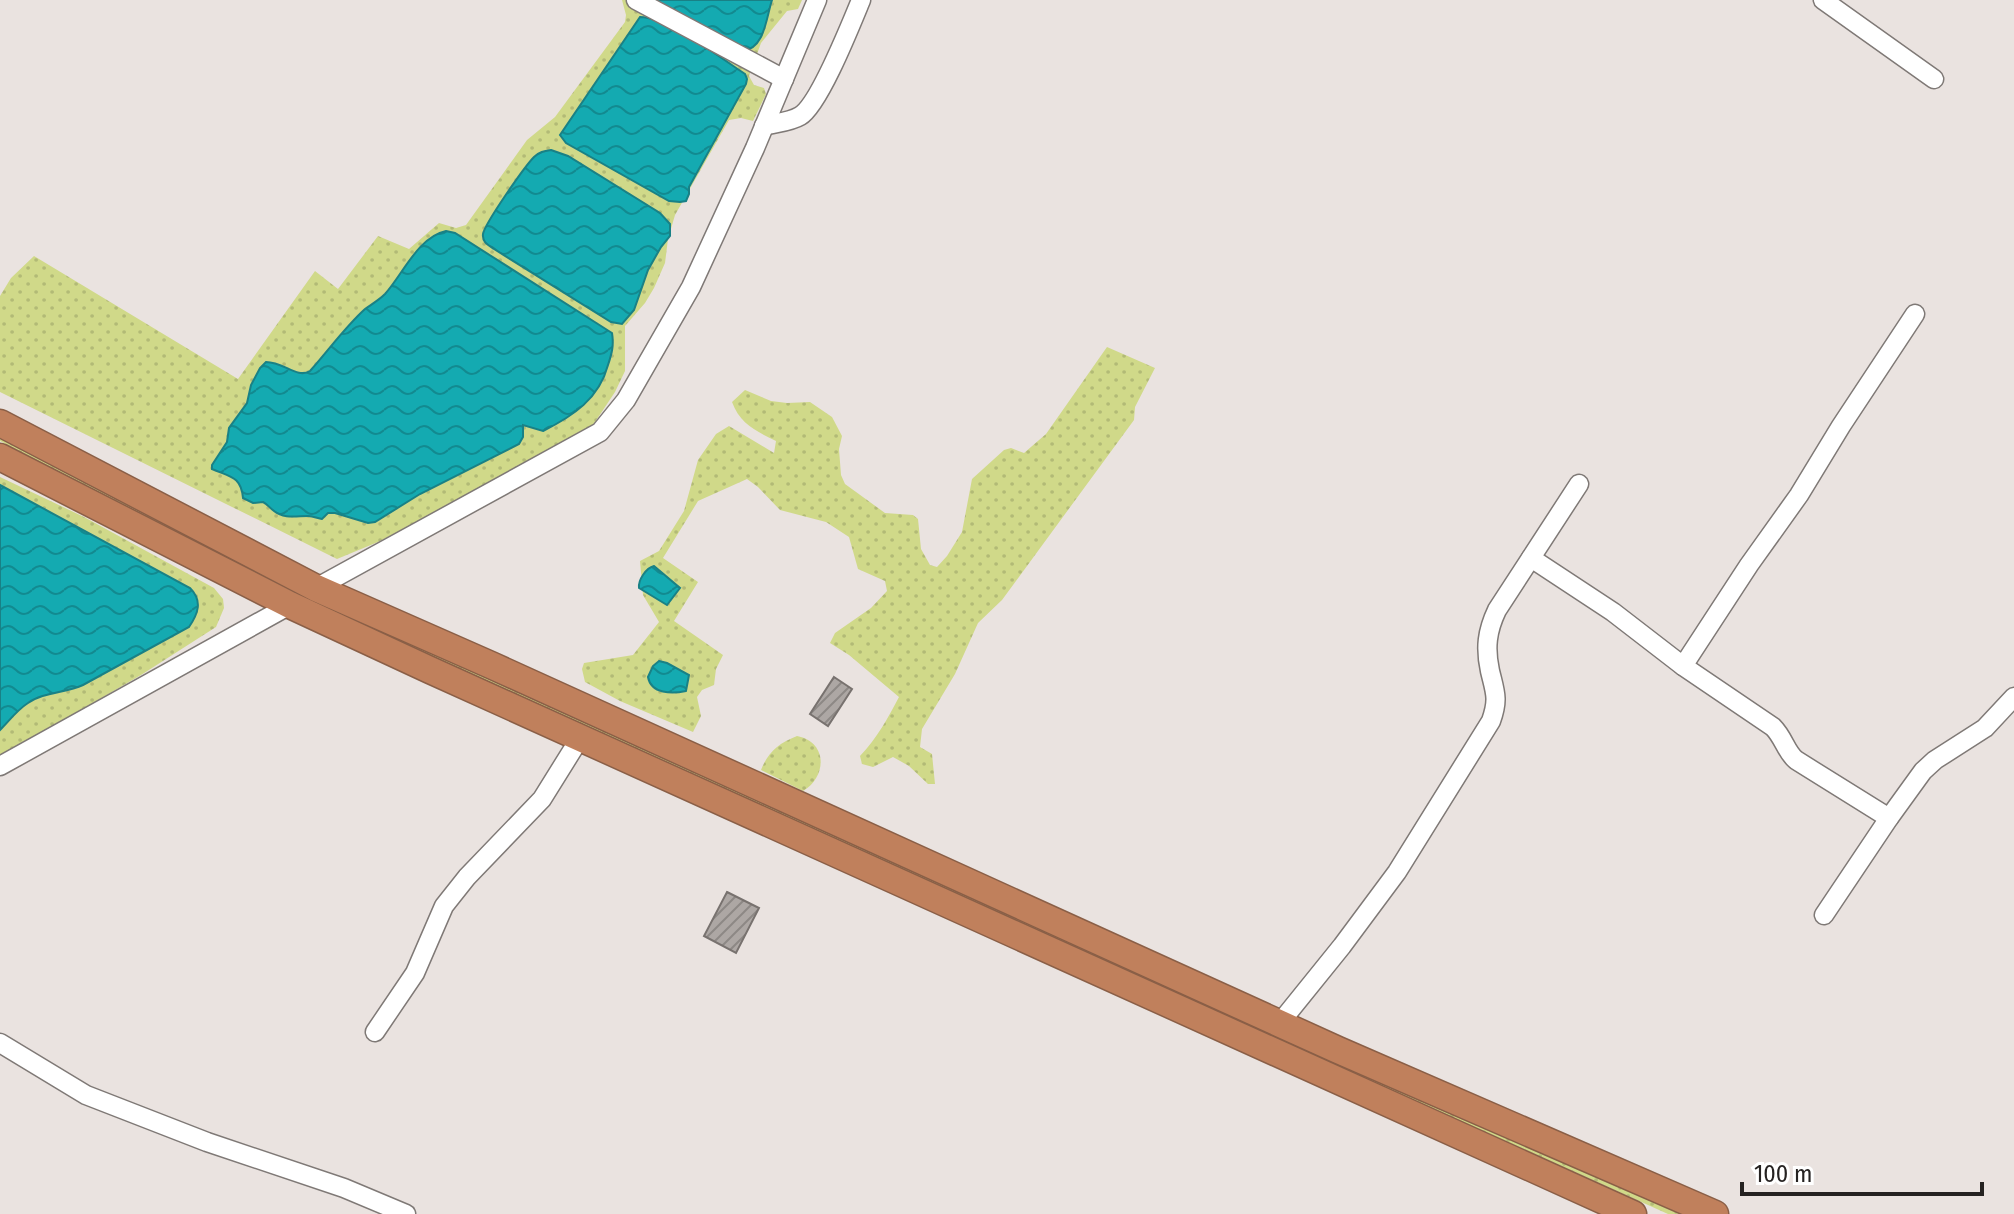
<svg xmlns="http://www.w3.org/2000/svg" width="2014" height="1214" font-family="'Fira Sans Condensed',sans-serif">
<defs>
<pattern id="grass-dots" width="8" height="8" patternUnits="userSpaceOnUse" patternTransform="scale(2)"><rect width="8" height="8" fill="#d0d989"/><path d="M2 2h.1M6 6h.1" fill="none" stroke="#b2ba76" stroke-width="1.8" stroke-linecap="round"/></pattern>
<pattern id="water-waves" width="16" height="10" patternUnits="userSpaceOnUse" patternTransform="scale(2)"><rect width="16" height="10" fill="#14aab1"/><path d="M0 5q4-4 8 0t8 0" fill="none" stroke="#128a90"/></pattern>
<pattern id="building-hatch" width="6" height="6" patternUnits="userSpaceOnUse" patternTransform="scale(2)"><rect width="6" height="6" fill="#ada7a4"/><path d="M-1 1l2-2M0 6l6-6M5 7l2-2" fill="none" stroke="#8d8885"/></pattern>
</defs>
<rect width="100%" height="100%" fill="#eae3e0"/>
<g fill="url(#grass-dots)">
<path d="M622,0H802L798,9L787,11L761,43L749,76L754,85L764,88L766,94L753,121L741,118L729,120L675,215L668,239L665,263L654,288L645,303L625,326V371L615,392L591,428L463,499L378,542L337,559L0,392V296L11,278L34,256L238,379L315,271L338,289L378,236L409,249L439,223L456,228L466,225L527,140L555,117L625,22L626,15Z"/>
<path d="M1107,347L1155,368L1135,407L1134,420L1002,600L978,623L955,674L922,729L920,747L932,754L935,784H928L909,766L893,757L873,767L862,764L860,756C877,738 888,718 899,697L849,655L830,643L835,633L871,608L887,591L885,581L858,569L849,537L826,522L780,510L758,487L747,479L698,501L663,558L698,582L674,621L723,655L716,669L714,685L702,690L697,697L701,716L693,732L620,701L585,682L582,669L584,663L633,655L659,622L643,595L640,561L659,551L684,511L698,460L716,434L729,426L774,453L776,441C756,431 740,424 732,402L745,390L771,401L787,403L810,402L832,417L842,436L839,449L841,475L845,484L885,513L913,515L918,519L921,549L930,565L937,567L947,556L962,532L972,479L1004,450L1011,448L1024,453L1046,434Z"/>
<path d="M0,429L301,595L292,593L246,569L0,441Z"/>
<path d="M0,477L84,517L214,588L223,599L224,608L216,627L141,675L0,757Z"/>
<path d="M343,610L1697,1214H1668L773,812L350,620L344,614Z"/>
<path d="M797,736C828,742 827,777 803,791L761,770C768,752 779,743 797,736Z"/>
</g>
<g fill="url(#water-waves)" stroke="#198186" stroke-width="2">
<path d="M642,0H772C766,18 765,48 743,51Z"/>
<path d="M640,17C666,17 721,58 745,74L747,79L746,84L689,187V194L686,201L680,202L669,201L566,143L560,135Z"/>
<path d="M551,150L568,156L660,213L670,224V236L661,247L648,270L634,310L622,324L611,322L494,249C488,245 482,242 483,234C485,223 525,166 534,157C539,152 544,151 551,150Z"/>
<path d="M446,231L455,233L612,333C614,345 612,353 608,365C599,399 573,416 543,431L523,425V437L519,444L420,494L375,522L368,523L335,513H328L322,519C317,518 313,516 308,516C296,516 284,519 274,511C270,508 267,504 263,502L253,503L243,498C241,476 230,477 212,469V465L227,442L229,428L247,403L251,385L260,368L266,362C284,362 297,379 310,371C328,351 345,327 365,309C372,304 379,300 385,294C403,274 418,237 446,231Z"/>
<path d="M0,485L190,588C203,601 198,614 189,627L83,685C66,693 43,692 28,703C17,710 9,721 0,730Z"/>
<path d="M654,566L680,588L667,605L639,588C638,580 646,568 654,566Z"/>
<path d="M659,661L667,663L689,675L686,691C672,694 651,694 648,677L653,666Z"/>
</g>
<g fill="url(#building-hatch)" stroke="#78726f" stroke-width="2">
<path d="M834,677L852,689L828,726L810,714Z"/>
<path d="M727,892L759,908L736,953L704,936Z"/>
</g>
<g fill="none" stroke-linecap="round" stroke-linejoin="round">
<defs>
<g id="minor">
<path d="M636,0L784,79"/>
<path d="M1823,0L1934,79"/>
<path d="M764,126C775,123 790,122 800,116C819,105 851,24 861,0"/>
<path d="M1531,558L1613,612L1683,666L1773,727C1784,738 1786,752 1796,760L1889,818"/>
<path d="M316,588L600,432L626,400L691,287L755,148L817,0"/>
<path d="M1683,666L1749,565L1799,495L1841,426L1915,314"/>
<path d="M0,766L290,605"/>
<path d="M1824,915L1889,818L1923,771L1935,760L1985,728L2014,697"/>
<path d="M1279,1024L1342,946L1397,872L1491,721C1499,699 1495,692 1490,671C1485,648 1487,631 1497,610L1579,484"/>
<path d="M375,1032L415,973L444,906L467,877L542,799L580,738"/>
<path d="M0,1043L86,1095L207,1142L344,1188L406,1214"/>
</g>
<g id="highway">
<path d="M0,423L316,588L493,666L1338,1050L1715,1214"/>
<path d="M0,457L290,605L430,670L1633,1214"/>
</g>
</defs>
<use href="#minor" stroke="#7f7976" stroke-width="21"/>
<use href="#highway" stroke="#8a5f47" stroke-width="29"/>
<use href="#minor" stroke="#fff" stroke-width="18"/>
<use href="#highway" stroke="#c0805c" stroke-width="26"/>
</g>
<path d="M1742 1182v12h240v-12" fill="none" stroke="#252221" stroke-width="4"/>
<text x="1754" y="1182" font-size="24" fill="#252221" stroke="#ffffff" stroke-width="6" paint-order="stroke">100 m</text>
</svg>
